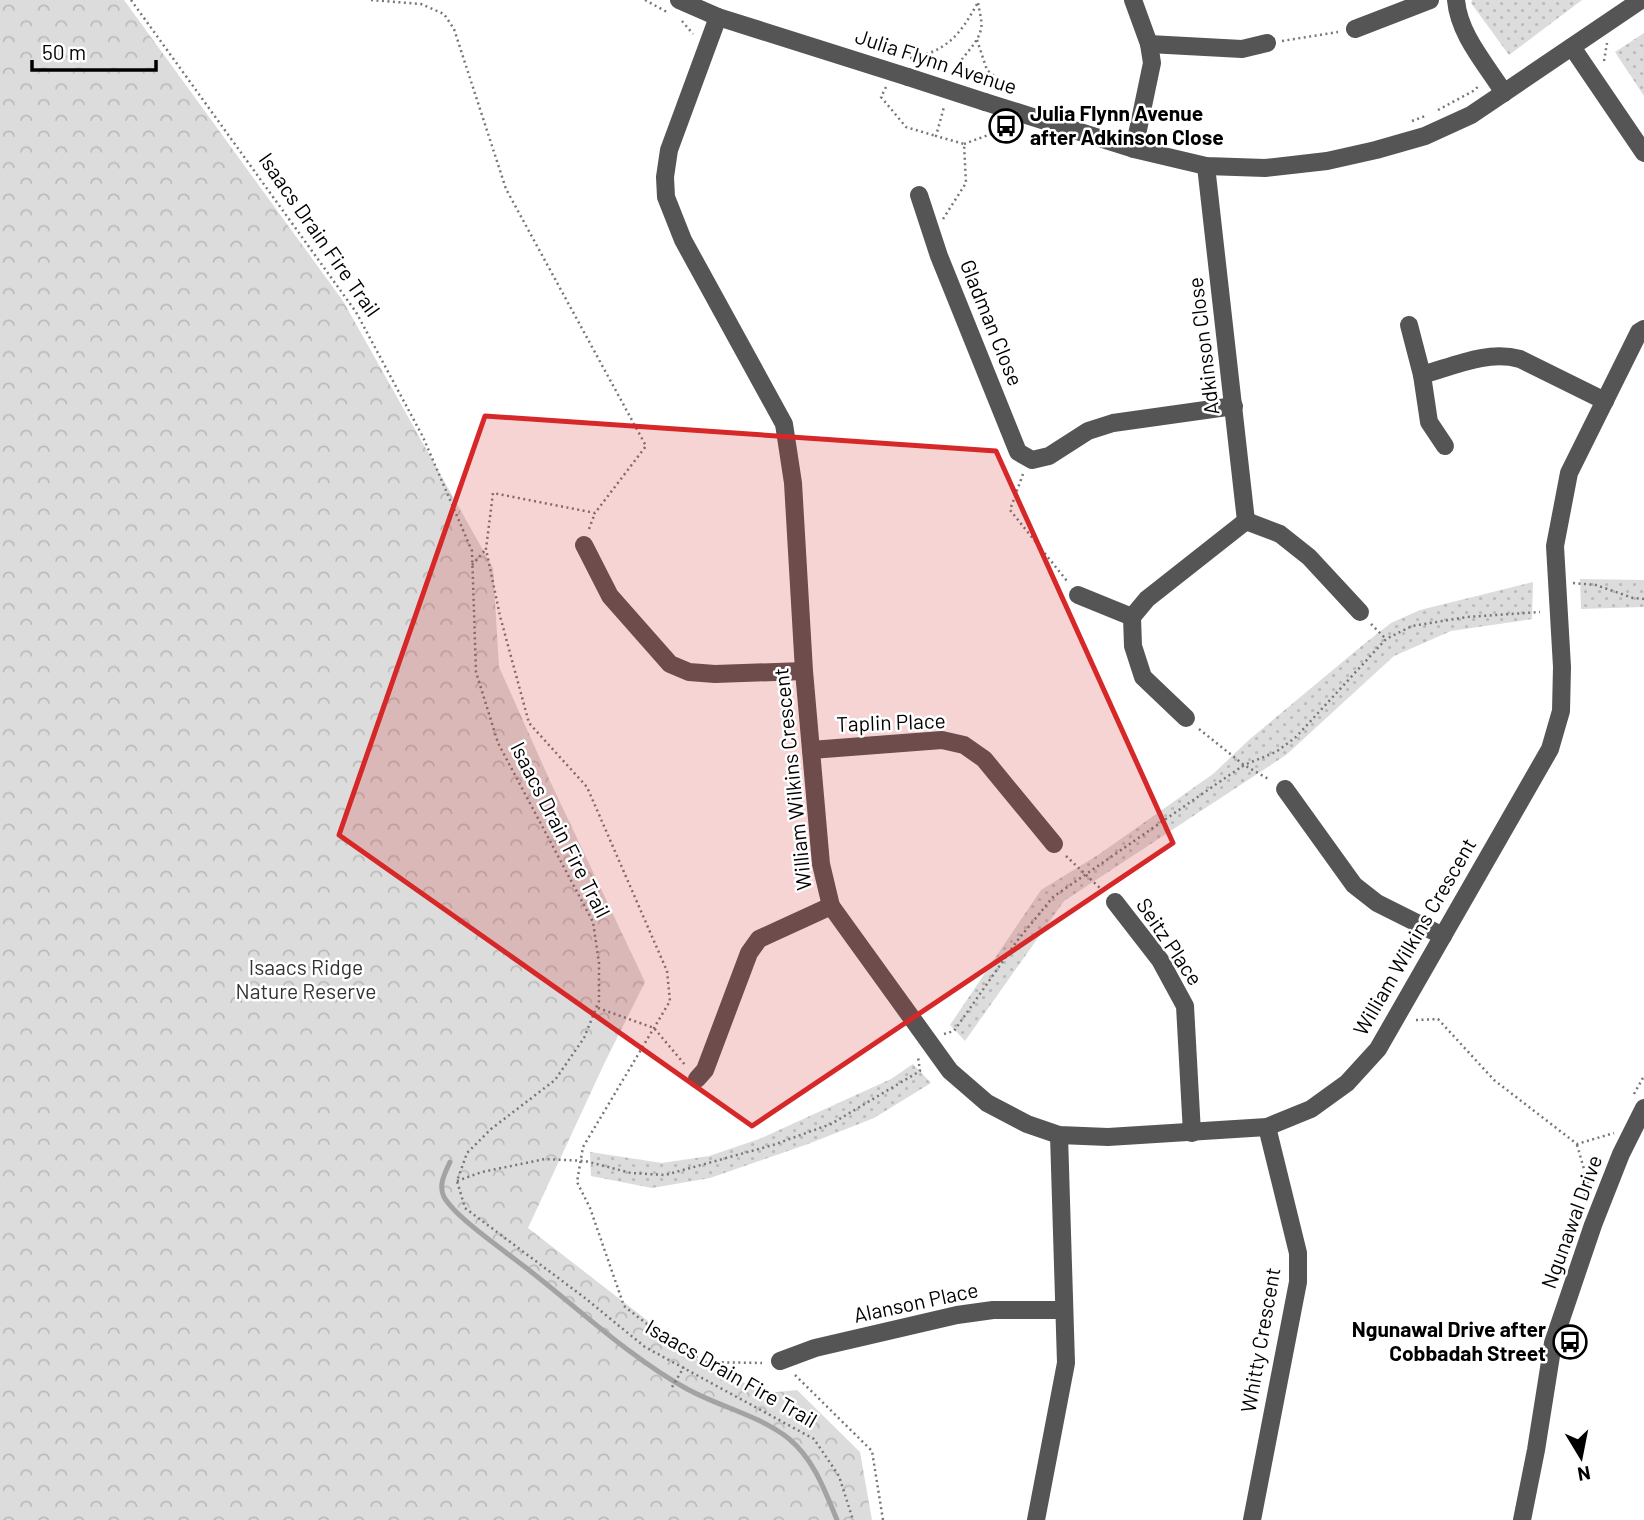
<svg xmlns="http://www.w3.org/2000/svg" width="1644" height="1520" font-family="Barlow,sans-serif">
<defs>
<pattern id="grass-dots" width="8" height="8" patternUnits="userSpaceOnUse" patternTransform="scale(1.75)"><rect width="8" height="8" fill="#dcdcdc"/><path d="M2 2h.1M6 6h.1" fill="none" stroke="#bbb" stroke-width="1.8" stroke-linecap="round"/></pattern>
<pattern id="forest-crowns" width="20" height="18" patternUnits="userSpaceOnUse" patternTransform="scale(1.75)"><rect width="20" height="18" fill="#dcdcdc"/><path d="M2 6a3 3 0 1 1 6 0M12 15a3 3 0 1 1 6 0" fill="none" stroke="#bbb"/></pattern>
</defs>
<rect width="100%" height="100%" fill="#fff"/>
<g fill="url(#grass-dots)">
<path d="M1472,0H1582L1509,55L1471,3Z"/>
<path d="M1644,33V96L1615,52Z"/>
<path d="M1580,579L1644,580V607L1581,609Z"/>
<path d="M1533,582L1532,619L1451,631L1394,656L1286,755L1064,901L965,1041L950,1025L1041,890L1098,855L1213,774L1250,739L1364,644L1391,623L1420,610Z"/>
<path d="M913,1064L931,1083L874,1118L808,1144L710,1178L652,1188L591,1176L590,1152L662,1163L709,1156L759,1139L891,1079Z"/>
</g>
<path fill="url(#forest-crowns)" d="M0,0H124L343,301L493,568L499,667L550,781L645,982L604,1064L528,1228L705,1365L767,1393L797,1390L860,1452L872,1520H0Z"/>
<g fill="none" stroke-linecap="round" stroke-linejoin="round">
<path stroke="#a3a3a3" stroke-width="5" d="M450,1162C445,1173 438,1185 444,1197C456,1218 505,1251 525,1267C578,1308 629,1357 687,1389C720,1407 758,1415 788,1438C814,1459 825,1491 837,1520"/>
<g stroke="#777" stroke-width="2.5" stroke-dasharray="2 3.5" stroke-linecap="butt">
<path d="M131,0L356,312L423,437L472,551L476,672L498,743L593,922L599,963V1001L584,1038L555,1080L491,1129L467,1153L457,1181L465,1208L585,1298L645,1347L814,1439L839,1476L853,1520"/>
<path d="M371,0L421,4L444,14L454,29L506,189L646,446L595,513L493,493L486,549L500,616L529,723L587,787L667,971L670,1001L583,1147L577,1182L590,1208L624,1306L675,1346L706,1362L762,1363"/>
<path d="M645,0L667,12"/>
<path d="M682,21L693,34"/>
<path d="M977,40L987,70L1014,93"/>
<path d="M1282,41L1338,32"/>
<path d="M910,58C946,52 960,35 977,4"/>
<path d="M1604,61L1607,43"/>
<path d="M954,74C959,57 977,47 981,29C983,20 978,9 978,0"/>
<path d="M886,87L881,97L906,127L936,136"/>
<path d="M1438,110L1475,90L1479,85"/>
<path d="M1412,121L1425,116"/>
<path d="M964,144L1007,128"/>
<path d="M943,219L966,183L964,144L936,136L944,107"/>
<path d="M1023,474L1010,510L1067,581"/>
<path d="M589,529L595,513"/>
<path d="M472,565L486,549"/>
<path d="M1573,583L1596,585L1633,598L1644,599"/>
<path d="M1371,624L1386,639"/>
<path d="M1199,729L1244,765L1270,780"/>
<path d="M1066,856L1102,890"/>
<path d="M598,1008L654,1028L686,1066"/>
<path d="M1416,1020L1438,1019L1494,1080L1577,1144L1614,1133"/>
<path d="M944,1034L954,1031L1017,941L1053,897L1244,765L1276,752L1296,737L1386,639L1412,626L1467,617L1540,612"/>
<path d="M1634,1094L1644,1076"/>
<path d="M1577,1145L1589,1186"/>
<path d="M457,1181L482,1172L545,1159L585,1161L631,1173L665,1175L773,1145L831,1124L920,1071L918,1057"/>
<path d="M1582,1201L1588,1188"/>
<path d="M795,1375L872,1451L883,1520"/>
<path d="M672,1387L684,1367"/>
</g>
<g stroke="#555" stroke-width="18">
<path d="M679,0L718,17L908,77"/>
<path d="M1133,0L1149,44L1152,63L1134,149"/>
<path d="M1456,0C1459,35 1486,64 1504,93"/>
<path d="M718,17L669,150L665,177L666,197L683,240L784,424L793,483L804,671L821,864L831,906L950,1071L987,1103L1027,1124L1059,1135L1108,1137L1267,1127L1311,1109L1347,1083L1378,1049L1550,749L1561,711L1562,667L1555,546L1569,473L1639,332L1644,329"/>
<path d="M1355,29L1430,0"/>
<path d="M1149,44L1242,49L1267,43"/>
<path d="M1572,47L1644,153"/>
<path d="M985,102L1134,149L1206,166L1265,168L1327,161L1376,150L1425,136L1471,115L1641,0"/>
<path d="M1206,166L1246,521"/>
<path d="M919,195L939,256L1018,452L1032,460L1049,456L1088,431L1113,423L1234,406"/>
<path d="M1409,325L1422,375L1429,422L1445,446"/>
<path d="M1422,375C1454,366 1487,350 1520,359L1605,401"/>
<path d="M584,545L610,596L670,664L689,672L715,674L804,671"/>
<path d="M1078,595L1132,617"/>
<path d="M1186,718L1143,677L1133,646L1132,617L1147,599L1246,521L1280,534L1309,557L1360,612"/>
<path d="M811,750L942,740L964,745L984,759L1054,844"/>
<path d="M1285,789L1354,885L1377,903L1443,936"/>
<path d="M1115,902L1160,960L1185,1006L1192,1133"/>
<path d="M697,1079L705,1070L749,953L759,939L831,906"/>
<path d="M780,1361L815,1348L957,1315L993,1310H1063"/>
<path d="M1036,1520L1066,1363L1059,1135"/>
<path d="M1252,1520L1298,1282V1253L1267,1127"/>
<path d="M1522,1520L1536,1450L1553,1343L1593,1225L1621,1154L1644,1108"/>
</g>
<path stroke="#555" stroke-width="18" d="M908,77L985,102"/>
</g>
<path fill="#d62828" fill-opacity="0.2" stroke="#d62828" stroke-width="5" stroke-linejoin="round" d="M485,416L996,451L1173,843L752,1126L339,835Z"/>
<defs>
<symbol id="bus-ring" viewBox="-11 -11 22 22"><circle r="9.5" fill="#fff" stroke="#000" stroke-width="1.5"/><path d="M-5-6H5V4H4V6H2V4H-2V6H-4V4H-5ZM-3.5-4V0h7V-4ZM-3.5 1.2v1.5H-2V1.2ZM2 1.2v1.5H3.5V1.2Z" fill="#000"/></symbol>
</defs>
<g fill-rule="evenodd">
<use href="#bus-ring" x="987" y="107" width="38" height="38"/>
<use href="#bus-ring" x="1551" y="1323" width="38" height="38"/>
</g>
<g text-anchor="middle" stroke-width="5" stroke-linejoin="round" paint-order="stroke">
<g font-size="21" fill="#000" stroke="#fff">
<text transform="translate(936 62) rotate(18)" y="7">Julia Flynn Avenue</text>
<text transform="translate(319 235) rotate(55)" y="7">Isaacs Drain Fire Trail</text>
<text transform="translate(991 323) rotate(68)" y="7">Gladman Close</text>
<text transform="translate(1204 346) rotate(-97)" y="7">Adkinson Close</text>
<text transform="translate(891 723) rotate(-2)" y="7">Taplin Place</text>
<text transform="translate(793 779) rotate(-96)" y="7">William Wilkins Crescent</text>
<text transform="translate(560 830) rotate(63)" y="7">Isaacs Drain Fire Trail</text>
<text transform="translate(1415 937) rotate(-60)" y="7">William Wilkins Crescent</text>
<text transform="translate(1169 942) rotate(56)" y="7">Seitz Place</text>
<text transform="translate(1572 1222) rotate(-70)" y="7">Ngunawal Drive</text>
<text transform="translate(916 1303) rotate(-12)" y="7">Alanson Place</text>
<text transform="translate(1261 1340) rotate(-80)" y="7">Whitty Crescent</text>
<text transform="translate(731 1374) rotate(30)" y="7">Isaacs Drain Fire Trail</text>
</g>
<g font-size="21" font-weight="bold" fill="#000" stroke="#fff" text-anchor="start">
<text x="1030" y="121">Julia Flynn Avenue<tspan x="1030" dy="24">after Adkinson Close</tspan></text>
<text x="1546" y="1337" text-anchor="end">Ngunawal Drive after<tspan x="1546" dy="24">Cobbadah Street</tspan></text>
</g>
<g font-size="21" fill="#333" stroke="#fff">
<text x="306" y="975">Isaacs Ridge<tspan x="306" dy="24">Nature Reserve</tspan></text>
</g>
</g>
<g transform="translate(1581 1457) rotate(170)" stroke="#ffffff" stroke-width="5" paint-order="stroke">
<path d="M0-5L12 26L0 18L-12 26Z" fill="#000000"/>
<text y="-10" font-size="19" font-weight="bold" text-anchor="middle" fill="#000000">N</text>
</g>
<path d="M32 60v10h124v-10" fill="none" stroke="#000000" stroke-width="3.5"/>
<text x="42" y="60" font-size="21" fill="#000000" stroke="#ffffff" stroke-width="5" paint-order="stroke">50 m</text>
</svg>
